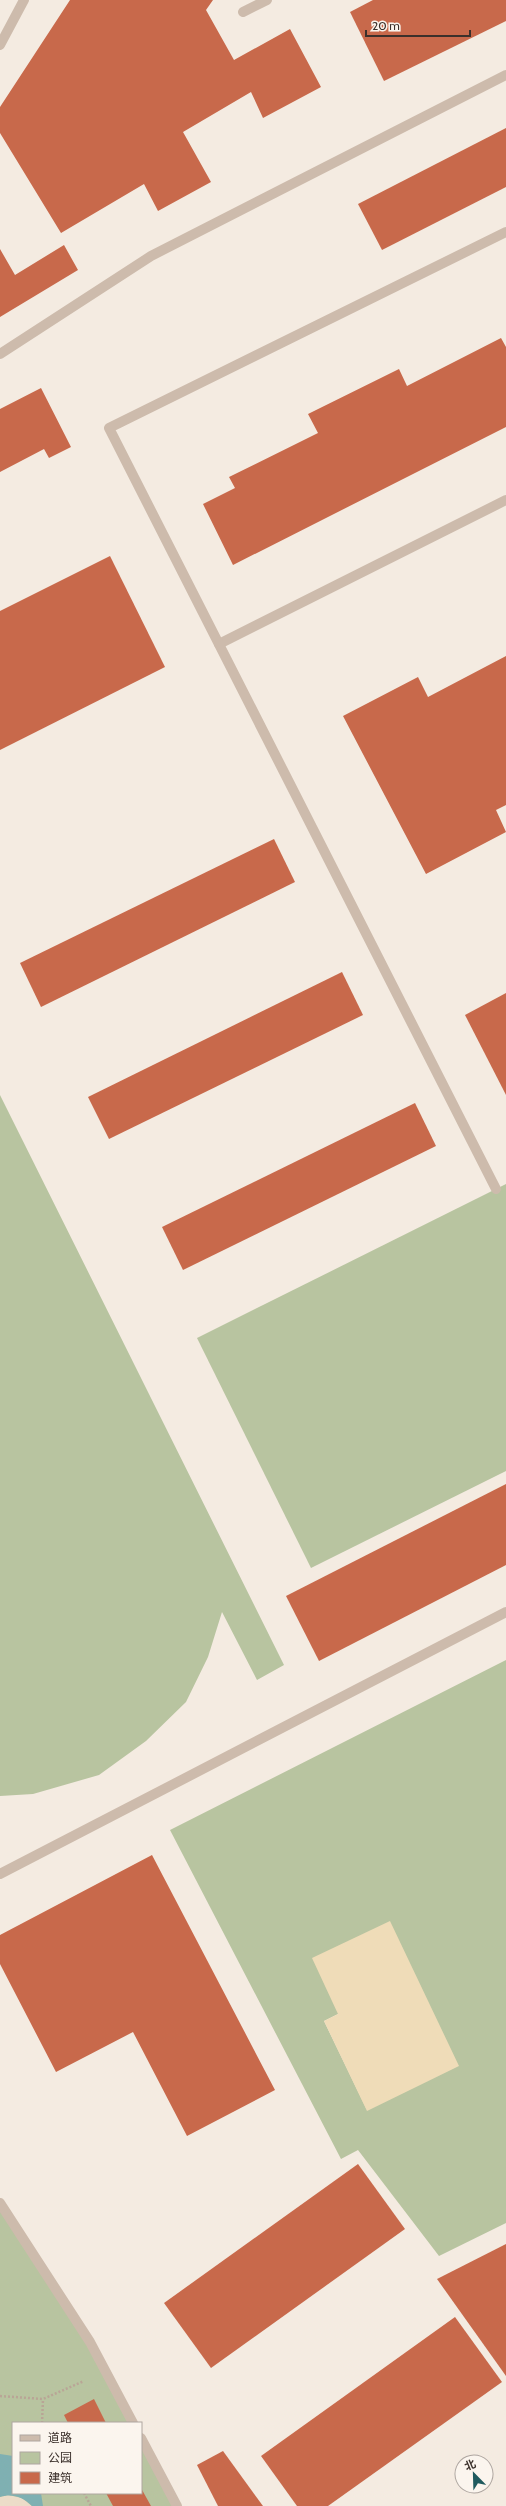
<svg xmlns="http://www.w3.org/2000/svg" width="506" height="2506" font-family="Cabin,'Noto Sans SC',sans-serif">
<rect width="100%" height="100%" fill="#f4ebe1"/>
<g fill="#b8c4a0" fill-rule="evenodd">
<path d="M0,1095L284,1665L257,1680L222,1612L208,1657L186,1702L146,1741L99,1775L33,1794L0,1796Z"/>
<path d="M506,1184V1471L311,1568L197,1338Z"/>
<path d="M506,1660V2223L439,2256L358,2150L341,2159L170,1830ZM338,2014L367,2110L324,2021Z"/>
<path d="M0,2203L90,2342L133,2423H13V2493H141V2438L177,2506H0Z"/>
</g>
<path fill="#efdcb8" d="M390,1921L459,2066L367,2111L324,2021L338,2014L312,1958Z"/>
<path fill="#ecdcc8" d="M8,2495L22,2498L32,2506H0V2497Z"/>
<path fill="#7fb0b2" d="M0,2454L13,2456V2493H41L43,2506H32C23,2497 12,2493 0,2497Z"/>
<g fill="#c8694b">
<path d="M70,0H213L206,10L234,60L290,29L321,87L263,118L251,92L183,132L211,182L158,211L144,184L61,233L0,133V107Z"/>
<path d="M373,0H506V21L384,81L350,12Z"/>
<path d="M506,128V187L382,250L358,204Z"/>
<path d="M64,245L78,270L0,317V249L15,275Z"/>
<path d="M501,338L506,347V427L233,565L203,504L235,488L229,477L318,433L308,414L399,369L407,386Z"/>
<path d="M41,388L71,447L49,458L44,449L0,472V409Z"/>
<path d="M110,556L165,667L0,750V611Z"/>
<path d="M506,656V805L496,810L506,832L426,874L343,716L418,677L428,697Z"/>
<path d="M274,839L295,882L41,1007L20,963Z"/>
<path d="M342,972L363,1015L109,1139L88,1097Z"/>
<path d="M506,993V1095L465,1015Z"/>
<path d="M415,1103L436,1146L183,1270L162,1227Z"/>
<path d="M506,1484V1565L319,1661L286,1596Z"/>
<path d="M152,1855L275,2090L187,2136L133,2032L56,2072L0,1964V1935Z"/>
<path d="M358,2164L405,2229L211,2368L164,2303Z"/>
<path d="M506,2244V2376L437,2279Z"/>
<path d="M455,2317L502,2382L328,2506H297L261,2456Z"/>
<path d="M94,2399L106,2423H68L64,2415Z"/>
<path d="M223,2451L263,2506H218L197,2465Z"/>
<path d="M141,2488L151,2506H113L106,2493H141Z"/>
</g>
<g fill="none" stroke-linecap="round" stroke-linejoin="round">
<g stroke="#b9a596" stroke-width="2.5" stroke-dasharray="2 2" stroke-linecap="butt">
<path d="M0,2396L43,2399L84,2381"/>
<path d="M42,2423L43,2399"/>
<path d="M84,2493L91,2506"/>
</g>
<g stroke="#cdbbac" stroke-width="10">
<path d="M243,12L267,0"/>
<path d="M0,45L24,0"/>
<path d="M0,354L151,256L506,75"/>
<path d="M219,644L506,500"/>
<path d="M496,1189L109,428L506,232"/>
<path d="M0,1874L506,1612"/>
<path d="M0,2203L90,2342L133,2423"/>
<path d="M141,2438L177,2506"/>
</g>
</g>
<rect x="12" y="2422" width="130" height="72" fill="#fbf5ee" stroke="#aea6a0"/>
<rect x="20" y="2435" width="20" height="6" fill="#cdbbac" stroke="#aea6a0"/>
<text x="48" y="2442" font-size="12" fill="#3b302b">道路</text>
<rect x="20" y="2452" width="20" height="12" fill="#b8c4a0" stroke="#aea6a0"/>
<text x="48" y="2462" font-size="12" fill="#3b302b">公园</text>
<rect x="20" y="2472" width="20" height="12" fill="#c8694b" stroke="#aea6a0"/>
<text x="48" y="2482" font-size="12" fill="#3b302b">建筑</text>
<g transform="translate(474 2474) rotate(337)"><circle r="19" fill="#fbf5ee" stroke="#aea6a0"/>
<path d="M0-3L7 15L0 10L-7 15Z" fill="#1f5a5e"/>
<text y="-6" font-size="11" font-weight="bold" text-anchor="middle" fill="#3b302b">北</text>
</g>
<path d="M366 30v6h104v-6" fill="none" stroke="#3b302b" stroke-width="2"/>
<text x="372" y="30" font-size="12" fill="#3b302b" stroke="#fbf5ee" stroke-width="3" paint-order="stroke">20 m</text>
</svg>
